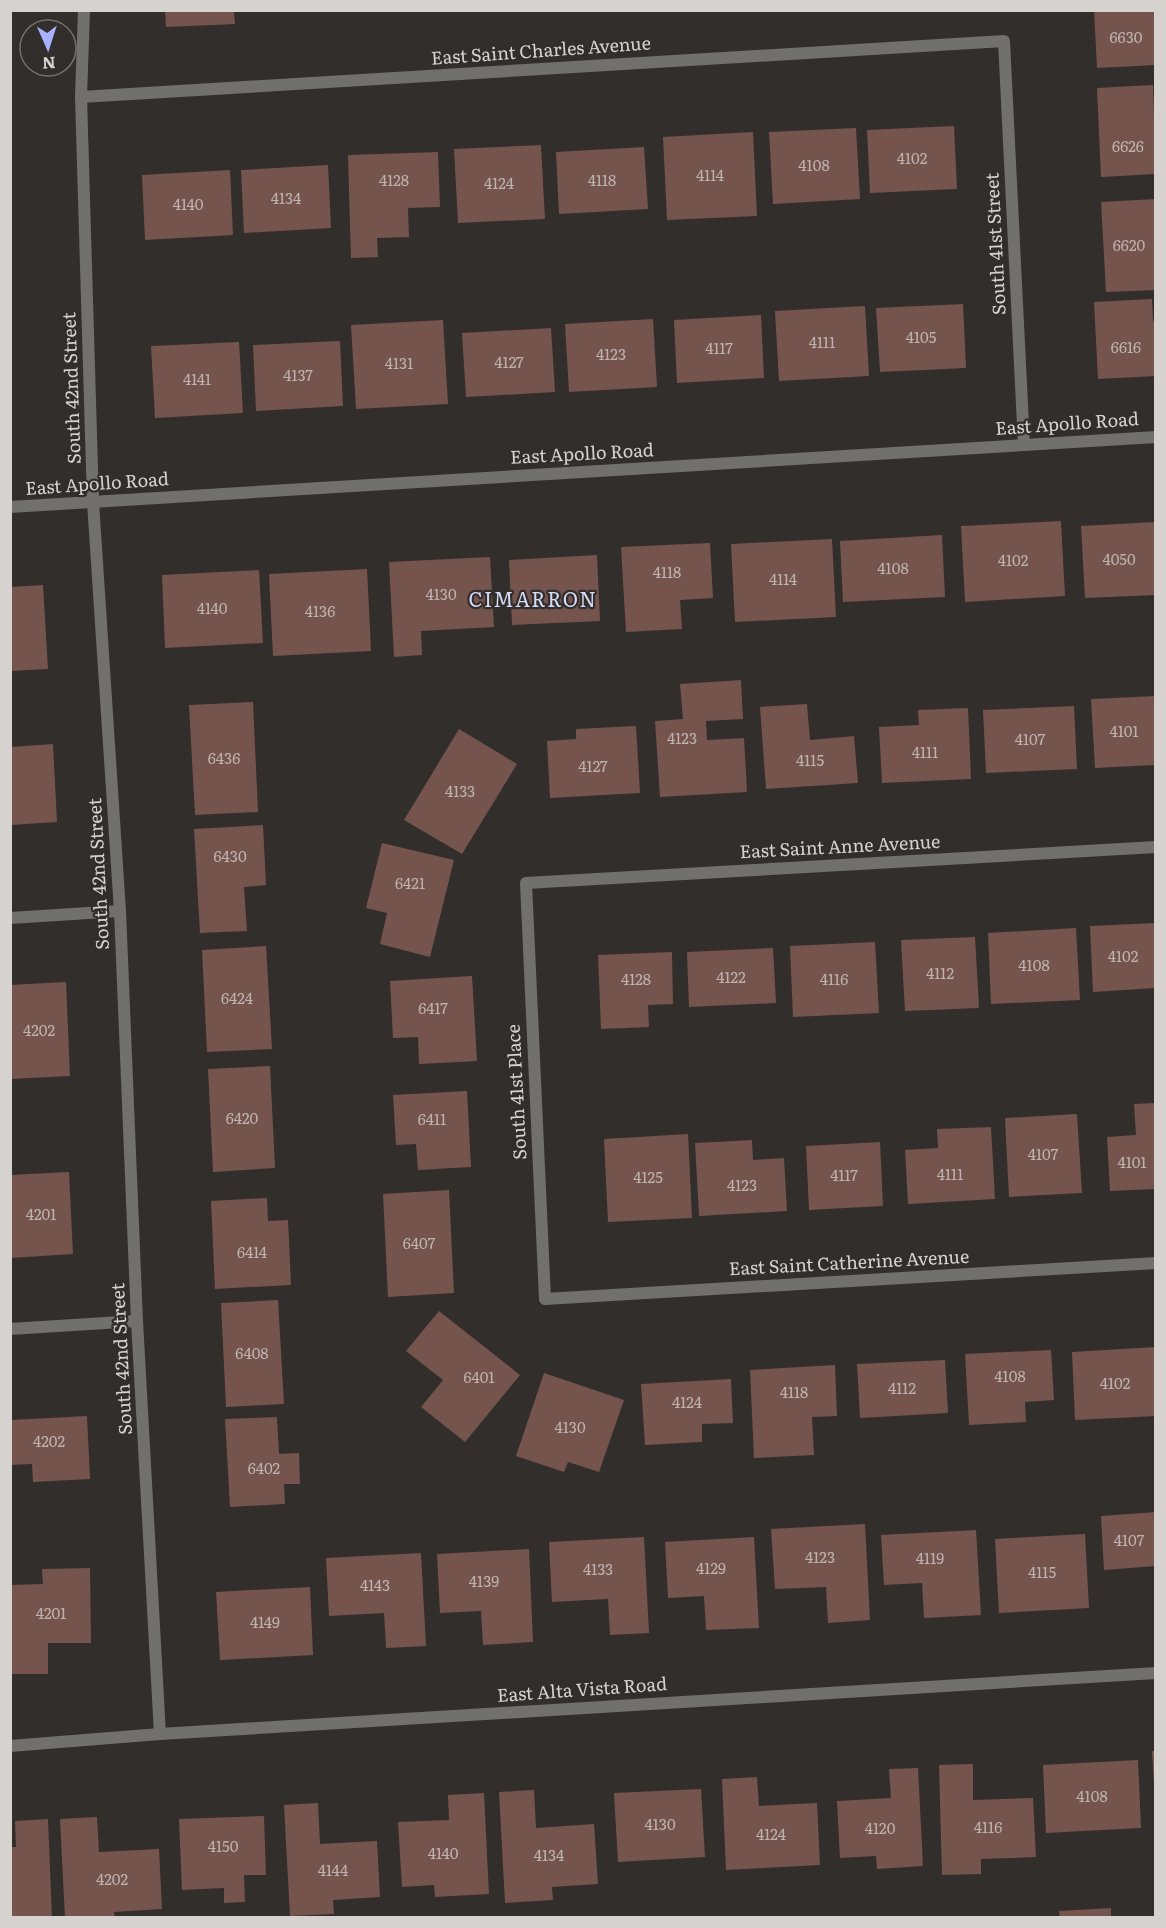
<svg xmlns="http://www.w3.org/2000/svg" width="1166" height="1928" font-family="Literata,serif">
<rect width="100%" height="100%" fill="#322e2b"/>
<g fill="#75544d">
<path d="M165,10H234L235,24L166,27Z"/>
<path d="M1094,10H1156V65L1097,68Z"/>
<path d="M1153,85L1156,174L1101,177L1097,88Z"/>
<path d="M954,126L957,189L870,193L867,130Z"/>
<path d="M856,128L860,199L773,204L769,132Z"/>
<path d="M753,132L757,216L667,220L663,137Z"/>
<path d="M541,145L545,219L458,223L454,149Z"/>
<path d="M644,147L648,209L559,214L556,152Z"/>
<path d="M438,152L440,207L408,208L409,237L377,238L378,257L351,258L348,155Z"/>
<path d="M328,165L331,228L244,233L241,170Z"/>
<path d="M230,170L233,235L145,240L142,175Z"/>
<path d="M1156,199V290L1106,292L1101,202Z"/>
<path d="M1152,299L1153,321L1156,320V376L1098,379L1094,302Z"/>
<path d="M963,304L966,368L880,372L876,308Z"/>
<path d="M865,306L869,376L779,381L775,311Z"/>
<path d="M761,315L764,378L677,383L674,320Z"/>
<path d="M653,319L657,387L569,392L565,324Z"/>
<path d="M443,320L448,404L356,409L351,325Z"/>
<path d="M551,328L555,392L466,397L462,333Z"/>
<path d="M340,341L343,406L256,411L253,345Z"/>
<path d="M239,342L243,413L155,418L151,346Z"/>
<path d="M1061,521L1065,596L965,602L961,526Z"/>
<path d="M1156,522V595L1085,598L1081,526Z"/>
<path d="M942,535L945,597L843,602L840,541Z"/>
<path d="M832,539L836,617L735,622L731,544Z"/>
<path d="M710,543L713,598L680,600L682,629L626,632L621,547Z"/>
<path d="M597,555L600,621L512,625L509,560Z"/>
<path d="M490,557L494,627L421,631L422,655L394,657L389,562Z"/>
<path d="M367,569L371,651L273,656L269,574Z"/>
<path d="M259,570L263,643L165,648L162,575Z"/>
<path d="M43,585L48,669L10,671V587Z"/>
<path d="M741,680L743,719L706,721L707,740L744,738L747,792L660,797L655,721L683,719L680,684Z"/>
<path d="M1156,696V765L1095,768L1091,699Z"/>
<path d="M253,702L258,812L195,815L189,705Z"/>
<path d="M807,704L810,740L854,736L858,783L766,789L760,707Z"/>
<path d="M1074,706L1077,769L986,773L983,710Z"/>
<path d="M968,708L971,779L882,783L879,727L919,725L918,710Z"/>
<path d="M636,726L640,793L550,798L547,741L576,739V729Z"/>
<path d="M459,729L517,764L462,854L404,820Z"/>
<path d="M53,744L57,822L10,825V747Z"/>
<path d="M263,825L266,885L244,887L247,931L200,933L194,829Z"/>
<path d="M382,843L454,860L430,957L380,944L387,913L366,908Z"/>
<path d="M1156,923V988L1093,992L1090,926Z"/>
<path d="M1076,928L1080,1000L991,1004L988,933Z"/>
<path d="M975,937L979,1008L905,1011L901,940Z"/>
<path d="M875,942L879,1013L793,1017L790,946Z"/>
<path d="M266,946L272,1049L207,1052L202,950Z"/>
<path d="M773,948L776,1003L689,1007L687,952Z"/>
<path d="M672,952L673,1004L648,1005L649,1027L601,1029L598,955Z"/>
<path d="M472,976L477,1061L419,1064L418,1037L393,1038L390,981Z"/>
<path d="M66,982L70,1076L10,1079V985Z"/>
<path d="M270,1066L275,1168L213,1172L208,1069Z"/>
<path d="M467,1091L471,1167L418,1170L416,1144L396,1145L393,1095Z"/>
<path d="M1156,1103V1189L1110,1191L1107,1137L1136,1135L1134,1104Z"/>
<path d="M1077,1114L1082,1193L1009,1197L1005,1118Z"/>
<path d="M991,1127L995,1199L908,1204L905,1150L938,1148L937,1129Z"/>
<path d="M688,1134L692,1218L608,1222L604,1139Z"/>
<path d="M752,1140L753,1160L784,1158L787,1211L699,1216L695,1143Z"/>
<path d="M880,1142L883,1206L809,1210L806,1146Z"/>
<path d="M69,1172L73,1254L10,1258V1175Z"/>
<path d="M449,1190L454,1293L388,1297L383,1194Z"/>
<path d="M267,1198L268,1221L288,1220L291,1285L215,1289L211,1201Z"/>
<path d="M278,1300L284,1404L226,1407L221,1303Z"/>
<path d="M439,1311L520,1375L465,1442L421,1407L443,1380L406,1351Z"/>
<path d="M1156,1347V1416L1075,1420L1072,1352Z"/>
<path d="M1051,1350L1054,1400L1025,1402L1026,1422L969,1425L965,1354Z"/>
<path d="M945,1360L948,1413L860,1418L857,1364Z"/>
<path d="M835,1365L837,1416L812,1417L814,1455L754,1458L750,1370Z"/>
<path d="M544,1373L624,1400L599,1472L568,1462L564,1472L516,1456Z"/>
<path d="M731,1379L733,1423L702,1424V1442L645,1445L641,1384Z"/>
<path d="M87,1416L90,1479L33,1482L32,1464L10,1465V1420Z"/>
<path d="M277,1417L279,1454L299,1453L300,1484H284L285,1504L230,1507L225,1419Z"/>
<path d="M1156,1512V1566L1104,1570L1101,1516Z"/>
<path d="M865,1524L870,1620L828,1623L826,1587L775,1589L771,1529Z"/>
<path d="M976,1530L981,1615L924,1618L922,1583L884,1585L881,1535Z"/>
<path d="M1085,1534L1089,1608L999,1613L995,1539Z"/>
<path d="M644,1537L649,1633L610,1635L608,1599L552,1602L549,1542Z"/>
<path d="M754,1537L759,1628L706,1630L704,1596L668,1598L665,1542Z"/>
<path d="M529,1549L533,1642L483,1645L481,1611L440,1613L437,1554Z"/>
<path d="M421,1553L426,1646L386,1648L384,1613L329,1616L326,1558Z"/>
<path d="M90,1568L91,1643H48V1674H10V1585L43,1584L42,1569Z"/>
<path d="M310,1587L313,1655L220,1660L216,1592Z"/>
<path d="M1152,1751H1156V1784H1154Z"/>
<path d="M1138,1760L1141,1828L1046,1833L1043,1765Z"/>
<path d="M973,1764V1800L1033,1798L1036,1857L981,1859V1874L942,1875L939,1765Z"/>
<path d="M918,1768L923,1866L877,1869L876,1856L840,1858L837,1801L891,1798L889,1769Z"/>
<path d="M757,1777L759,1806L817,1803L820,1865L726,1870L722,1779Z"/>
<path d="M701,1789L705,1857L618,1862L614,1793Z"/>
<path d="M534,1790L536,1828L594,1824L598,1884L552,1887L553,1900L505,1903L499,1792Z"/>
<path d="M484,1793L489,1894L435,1897L434,1885L402,1887L398,1822L449,1820L448,1795Z"/>
<path d="M318,1803L320,1844L377,1841L380,1897L333,1900L334,1914L290,1916L284,1805Z"/>
<path d="M264,1816L266,1875H244L245,1902L224,1903V1888L182,1890L179,1819Z"/>
<path d="M97,1817L99,1852L159,1849L162,1909L114,1912L115,1918H65L60,1819Z"/>
<path d="M48,1819L52,1918H10V1847H16L15,1821Z"/>
<path d="M1111,1908V1918H1060L1059,1911Z"/>
</g>
<g fill="none" stroke-linecap="round" stroke-linejoin="round">
<g stroke="#71706d" stroke-width="12">
<path d="M84,10L81,97L93,502L120,911L137,1321L160,1734"/>
<path d="M81,97L1004,41L1024,445"/>
<path d="M10,507L1156,437"/>
<path d="M1156,847L526,883L545,1299L1156,1263"/>
<path d="M10,918L120,911"/>
<path d="M10,1329L137,1321"/>
<path d="M10,1746L160,1734L1156,1673"/>
</g>
</g>
<g text-anchor="middle" stroke-width="4.5" stroke-linejoin="round" paint-order="stroke">
<g font-size="15" fill="#bdb2af">
<text x="1126" y="43">6630</text>
<text x="1128" y="152">6626</text>
<text x="912" y="164">4102</text>
<text x="814" y="171">4108</text>
<text x="710" y="181">4114</text>
<text x="394" y="186">4128</text>
<text x="602" y="186">4118</text>
<text x="499" y="189">4124</text>
<text x="286" y="204">4134</text>
<text x="188" y="210">4140</text>
<text x="1129" y="251">6620</text>
<text x="921" y="343">4105</text>
<text x="822" y="348">4111</text>
<text x="1126" y="353">6616</text>
<text x="719" y="354">4117</text>
<text x="611" y="360">4123</text>
<text x="509" y="368">4127</text>
<text x="399" y="369">4131</text>
<text x="298" y="381">4137</text>
<text x="197" y="385">4141</text>
<text x="1119" y="565">4050</text>
<text x="1013" y="566">4102</text>
<text x="893" y="574">4108</text>
<text x="667" y="578">4118</text>
<text x="783" y="585">4114</text>
<text x="441" y="600">4130</text>
<text x="212" y="614">4140</text>
<text x="320" y="617">4136</text>
<text x="1124" y="737">4101</text>
<text x="682" y="744">4123</text>
<text x="1030" y="745">4107</text>
<text x="925" y="758">4111</text>
<text x="224" y="764">6436</text>
<text x="810" y="766">4115</text>
<text x="593" y="772">4127</text>
<text x="460" y="797">4133</text>
<text x="230" y="862">6430</text>
<text x="410" y="889">6421</text>
<text x="1123" y="962">4102</text>
<text x="1034" y="971">4108</text>
<text x="940" y="979">4112</text>
<text x="731" y="983">4122</text>
<text x="636" y="985">4128</text>
<text x="834" y="985">4116</text>
<text x="237" y="1004">6424</text>
<text x="433" y="1014">6417</text>
<text x="39" y="1036">4202</text>
<text x="242" y="1124">6420</text>
<text x="432" y="1125">6411</text>
<text x="1043" y="1160">4107</text>
<text x="1132" y="1168">4101</text>
<text x="950" y="1180">4111</text>
<text x="844" y="1181">4117</text>
<text x="648" y="1183">4125</text>
<text x="742" y="1191">4123</text>
<text x="41" y="1220">4201</text>
<text x="419" y="1249">6407</text>
<text x="252" y="1258">6414</text>
<text x="252" y="1359">6408</text>
<text x="1010" y="1382">4108</text>
<text x="479" y="1383">6401</text>
<text x="1115" y="1389">4102</text>
<text x="902" y="1394">4112</text>
<text x="794" y="1398">4118</text>
<text x="687" y="1408">4124</text>
<text x="570" y="1433">4130</text>
<text x="49" y="1447">4202</text>
<text x="264" y="1474">6402</text>
<text x="1129" y="1546">4107</text>
<text x="820" y="1563">4123</text>
<text x="930" y="1564">4119</text>
<text x="711" y="1574">4129</text>
<text x="598" y="1575">4133</text>
<text x="1042" y="1578">4115</text>
<text x="484" y="1587">4139</text>
<text x="375" y="1591">4143</text>
<text x="51" y="1619">4201</text>
<text x="265" y="1628">4149</text>
<text x="1092" y="1802">4108</text>
<text x="660" y="1830">4130</text>
<text x="988" y="1833">4116</text>
<text x="880" y="1834">4120</text>
<text x="771" y="1840">4124</text>
<text x="223" y="1852">4150</text>
<text x="443" y="1859">4140</text>
<text x="549" y="1861">4134</text>
<text x="333" y="1876">4144</text>
<text x="112" y="1885">4202</text>
</g>
<g font-size="18" fill="#d5d2d0" stroke="#322e2b">
<text transform="translate(541 51) rotate(-4)" y="6">East Saint Charles Avenue</text>
<text transform="translate(996 244) rotate(-93)" y="6">South 41st Street</text>
<text transform="translate(72 388) rotate(-92)" y="6">South 42nd Street</text>
<text transform="translate(1067 424) rotate(-4)" y="6">East Apollo Road</text>
<text transform="translate(582 454) rotate(-3)" y="6">East Apollo Road</text>
<text transform="translate(97 484) rotate(-4)" y="6">East Apollo Road</text>
<text transform="translate(840 847) rotate(-3)" y="6">East Saint Anne Avenue</text>
<text transform="translate(99 874) rotate(-93)" y="6">South 42nd Street</text>
<text transform="translate(517 1092) rotate(-93)" y="6">South 41st Place</text>
<text transform="translate(849 1263) rotate(-3)" y="6">East Saint Catherine Avenue</text>
<text transform="translate(122 1359) rotate(-93)" y="6">South 42nd Street</text>
<text transform="translate(582 1690) rotate(-4)" y="6">East Alta Vista Road</text>
</g>
<g font-size="20" letter-spacing="1.5" fill="#d5daf7" stroke="#322e2b">
<text x="533" y="607">CIMARRON</text>
</g>
</g>
<rect width="1166" height="1928" fill="none" stroke="#d5d2d0" stroke-width="24"/>
<g transform="translate(48 48) rotate(177)"><circle r="28" fill="#322e2b" stroke="#73706d" stroke-width="1.5"/>
<path d="M0-4.5L10 22L0 15L-10 22Z" fill="#a7b1fc"/>
<text y="-9" font-size="16" font-weight="bold" text-anchor="middle" fill="#d5d2d0">N</text>
</g>
</svg>
